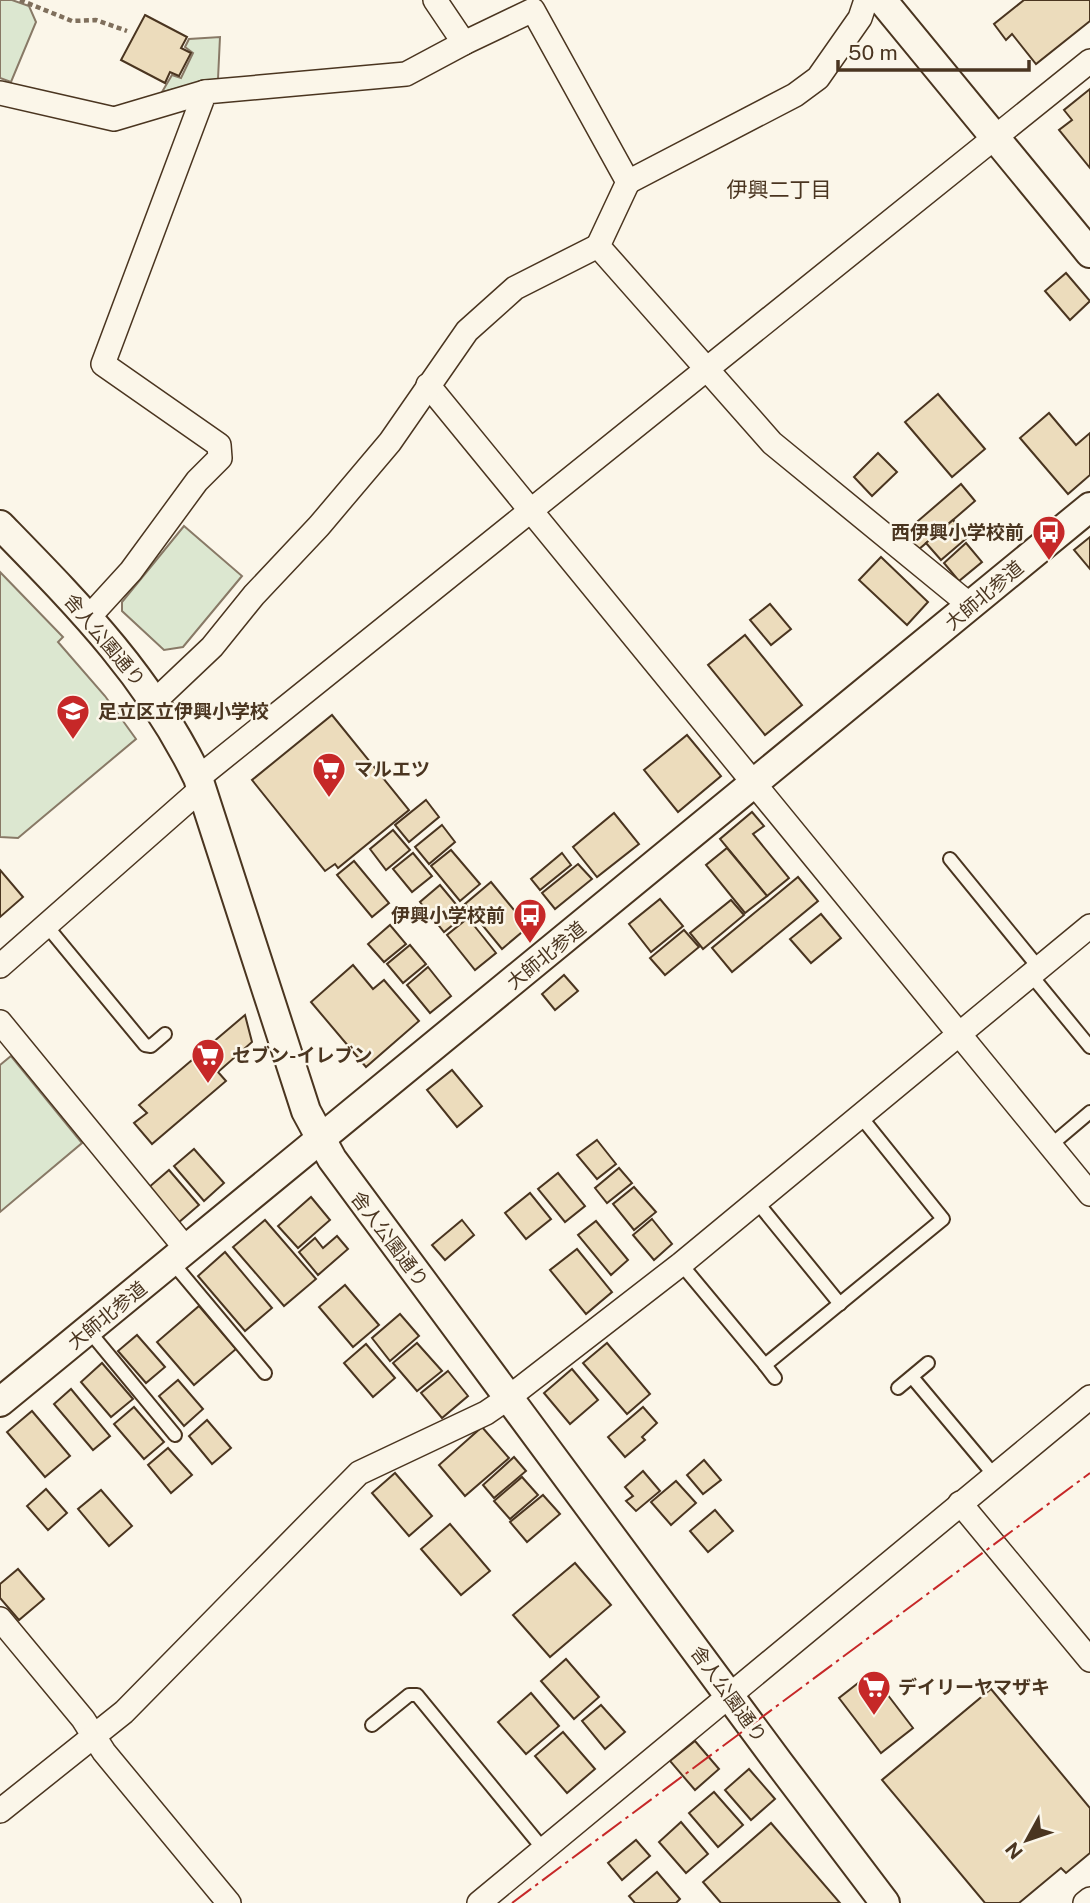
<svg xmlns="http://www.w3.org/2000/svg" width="1090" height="1903" font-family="'Public Sans','Noto Sans JP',sans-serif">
<rect width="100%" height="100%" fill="#fbf6e9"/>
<g fill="#dce7d0" stroke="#887966" stroke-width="2">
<path d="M0,0H12L29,6L36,22L11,82L0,78Z"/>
<path d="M220,37L218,79L162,92L172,75L181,78L193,53L185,47L189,39Z"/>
<path d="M184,526L242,576L183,647L164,650L122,611V602Z"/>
<path d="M0,572L63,637L58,642L105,696L136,739L18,838L0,837Z"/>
<path d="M11,1056L82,1143L0,1212V1065Z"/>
</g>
<g fill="#ecdcbc" stroke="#4a3520" stroke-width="2">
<path d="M1024,0H1090V21L1036,64L1012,34L1006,40L994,24Z"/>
<path d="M145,15L187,37L181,48L191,53L179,76L170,72L165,83L121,60Z"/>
<path d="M1090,89V168L1059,130L1072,120L1064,110Z"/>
<path d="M1066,273L1090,301L1070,320L1045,291Z"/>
<path d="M938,394L985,449L952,477L905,422Z"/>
<path d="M1049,413L1076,445L1090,433V475L1068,494L1020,438Z"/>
<path d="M878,453L897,472L872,496L854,477Z"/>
<path d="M961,484L975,501L918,550L904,533Z"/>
<path d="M953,520L968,537L941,560L926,543Z"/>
<path d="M1090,537V569L1074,550Z"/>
<path d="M966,543L982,562L959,581L944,563Z"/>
<path d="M881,557L928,602L907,625L859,580Z"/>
<path d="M770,604L791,629L771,645L750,620Z"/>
<path d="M745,635L802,705L765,735L708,665Z"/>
<path d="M332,715L409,810L338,868L335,864L325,871L252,780Z"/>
<path d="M687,735L721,776L678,812L644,770Z"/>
<path d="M426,800L439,817L409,842L395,825Z"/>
<path d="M752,812L764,826L753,834L789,878L767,896L720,839Z"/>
<path d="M614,813L639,844L597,877L573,847Z"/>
<path d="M442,825L455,842L429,864L415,847Z"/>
<path d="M393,830L410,850L386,870L370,849Z"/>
<path d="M727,848L767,896L745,913L706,865Z"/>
<path d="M451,850L480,884L460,901L431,866Z"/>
<path d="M413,853L432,876L412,892L393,869Z"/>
<path d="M562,853L571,865L540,890L531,879Z"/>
<path d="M354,861L389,903L372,917L337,875Z"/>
<path d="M578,864L592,879L555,909L542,893Z"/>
<path d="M0,870L23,897L0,917Z"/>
<path d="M798,877L818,901L732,972L712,948Z"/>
<path d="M491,882L528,927L502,949L465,904Z"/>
<path d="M440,885L465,915L444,932L420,902Z"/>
<path d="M660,899L683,926L651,952L629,924Z"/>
<path d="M731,900L744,915L703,949L690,933Z"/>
<path d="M821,914L841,938L811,963L790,939Z"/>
<path d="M468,918L496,953L475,970L447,935Z"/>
<path d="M390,925L406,944L384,962L368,944Z"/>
<path d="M684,930L699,947L665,975L650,958Z"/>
<path d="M410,945L426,964L403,983L387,964Z"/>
<path d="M353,965L373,989L384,980L419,1021L366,1067L311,1002Z"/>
<path d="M428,967L451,996L430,1013L407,985Z"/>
<path d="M564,975L578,991L555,1010L542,994Z"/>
<path d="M245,1015L252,1042L218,1072L226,1081L152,1144L134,1123L147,1113L139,1105Z"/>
<path d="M452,1070L482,1106L457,1127L427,1090Z"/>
<path d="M597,1140L616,1164L597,1179L577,1155Z"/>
<path d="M194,1149L224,1183L204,1201L174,1166Z"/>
<path d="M619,1168L632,1183L607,1203L595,1188Z"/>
<path d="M169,1170L199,1205L178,1223L148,1188Z"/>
<path d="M558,1173L585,1206L565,1222L538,1189Z"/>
<path d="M634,1187L656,1212L634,1230L613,1204Z"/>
<path d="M530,1193L551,1219L526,1239L505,1213Z"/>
<path d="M311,1197L330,1220L298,1248L278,1226Z"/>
<path d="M652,1219L672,1244L654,1260L633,1235Z"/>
<path d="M265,1220L316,1279L284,1306L233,1247Z"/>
<path d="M462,1220L474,1235L445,1260L432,1245Z"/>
<path d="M596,1221L628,1260L611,1275L578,1235Z"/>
<path d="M337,1236L348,1249L318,1275L299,1252L315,1238L323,1248Z"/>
<path d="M577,1249L612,1292L586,1314L550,1270Z"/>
<path d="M225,1252L272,1308L245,1331L198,1276Z"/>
<path d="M345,1285L379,1325L353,1347L319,1307Z"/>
<path d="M199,1306L236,1349L194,1385L157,1342Z"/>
<path d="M400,1314L419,1336L390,1361L372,1338Z"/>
<path d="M137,1335L165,1367L146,1383L118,1351Z"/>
<path d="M417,1343L442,1371L417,1391L393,1363Z"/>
<path d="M607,1343L650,1394L627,1414L583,1363Z"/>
<path d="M366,1344L395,1378L373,1397L344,1363Z"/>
<path d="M102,1363L133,1399L111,1417L81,1382Z"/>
<path d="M572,1369L598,1400L570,1424L544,1393Z"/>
<path d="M448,1371L468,1396L442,1418L421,1393Z"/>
<path d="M178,1380L203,1409L184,1426L159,1396Z"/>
<path d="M71,1389L110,1436L93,1450L54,1404Z"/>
<path d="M134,1407L164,1442L144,1459L114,1424Z"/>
<path d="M643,1407L657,1423L642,1437L645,1440L625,1457L608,1437Z"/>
<path d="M32,1411L70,1456L45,1477L7,1432Z"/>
<path d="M207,1420L231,1448L212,1464L189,1436Z"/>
<path d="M482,1427L509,1458L465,1496L439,1465Z"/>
<path d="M168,1448L192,1475L171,1493L148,1465Z"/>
<path d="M514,1457L526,1471L494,1498L483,1485Z"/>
<path d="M704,1460L721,1480L703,1494L687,1475Z"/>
<path d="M643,1471L660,1491L636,1511L626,1501L633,1496L625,1487Z"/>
<path d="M395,1473L432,1516L409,1536L372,1493Z"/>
<path d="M522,1477L538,1495L510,1519L494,1501Z"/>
<path d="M676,1481L696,1503L671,1525L651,1502Z"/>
<path d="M46,1489L67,1513L48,1530L27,1506Z"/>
<path d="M101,1490L132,1526L109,1546L78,1509Z"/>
<path d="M543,1495L560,1514L527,1542L510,1522Z"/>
<path d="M715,1510L733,1531L708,1552L690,1531Z"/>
<path d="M450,1524L490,1571L461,1595L421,1549Z"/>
<path d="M575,1563L611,1605L550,1657L513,1615Z"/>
<path d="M18,1569L44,1599L19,1620L0,1598V1584Z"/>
<path d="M566,1659L599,1697L574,1719L541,1681Z"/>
<path d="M871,1673L913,1728L881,1753L839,1698Z"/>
<path d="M991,1689L1090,1808V1853L1066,1873L1061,1868L1019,1903H985L882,1780Z"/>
<path d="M531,1693L559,1726L526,1754L498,1722Z"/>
<path d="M601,1705L625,1732L605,1749L582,1721Z"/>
<path d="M563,1732L595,1769L567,1793L535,1756Z"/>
<path d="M695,1741L719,1769L695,1790L670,1761Z"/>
<path d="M749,1769L775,1799L751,1820L725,1790Z"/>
<path d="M714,1792L743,1825L718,1847L689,1813Z"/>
<path d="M681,1822L708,1854L686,1873L659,1842Z"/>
<path d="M771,1823L840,1903H721L703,1882Z"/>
<path d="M636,1840L650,1856L622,1880L608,1863Z"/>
<path d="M657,1872L680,1899L676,1903H635L629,1896Z"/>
</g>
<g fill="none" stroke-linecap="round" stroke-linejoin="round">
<defs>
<g id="service">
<path d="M950,859L1039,968"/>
<path d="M46,925L145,1045L151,1046L165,1034"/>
<path d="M1031,975L1090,1047"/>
<path d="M1051,1145L1090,1112"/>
<path d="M757,1202L840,1304"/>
<path d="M172,1262L265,1373"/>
<path d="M681,1264L765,1365L943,1219L861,1117"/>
<path d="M89,1331L175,1435"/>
<path d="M765,1365L775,1378"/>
<path d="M912,1377L994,1475"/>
<path d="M898,1388L928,1363"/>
<path d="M372,1725L409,1695H417L544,1850"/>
</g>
<g id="minor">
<path d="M435,0L464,43"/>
<path d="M0,93L114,119L205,92"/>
<path d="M628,182L795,95L818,78L860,18L866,0"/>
<path d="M428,385L1090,1194"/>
<path d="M89,617L131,571L197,481L220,458L219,445L103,364L205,92L406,74L464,43L533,10L628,182L598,246L772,443L971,606"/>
<path d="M155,701L212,647L254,595L319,526L390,442L467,331L515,288L598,246"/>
<path d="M198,778L1090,61"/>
<path d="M0,966L201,789"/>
<path d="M0,1022L187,1250"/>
<path d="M960,1503L1090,1660"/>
<path d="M0,1619L83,1719L104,1752L229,1903"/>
<path d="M0,1811L124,1712L359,1473L486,1413L508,1398L681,1264L1090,926"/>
<path d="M479,1903L1090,1397"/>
<path d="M1085,1903L1090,1899"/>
</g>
<g id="tertiary">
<path d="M882,0L1090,253"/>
<path d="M0,525C78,605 149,676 198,778L306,1111L332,1159L779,1763L885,1903"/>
<path d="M0,1402L1090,507"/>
</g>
</defs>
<use href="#service" stroke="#4a3520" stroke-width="16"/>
<use href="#minor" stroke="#4a3520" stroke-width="26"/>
<use href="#tertiary" stroke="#4a3520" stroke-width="32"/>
<path stroke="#7f6f5c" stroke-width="4.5" stroke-dasharray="5 3.5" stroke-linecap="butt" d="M20,0L72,21L96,20L127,31"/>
<use href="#service" stroke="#fbf6e9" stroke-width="12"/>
<use href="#minor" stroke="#fbf6e9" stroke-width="23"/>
<use href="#tertiary" stroke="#fbf6e9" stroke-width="28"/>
<path stroke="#c62828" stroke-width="2" stroke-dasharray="24 5 3.5 5" stroke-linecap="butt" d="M512,1903L1090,1473"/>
</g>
<defs>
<symbol id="bus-pin" viewBox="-11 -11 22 30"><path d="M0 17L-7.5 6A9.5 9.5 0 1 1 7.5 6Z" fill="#c62828" stroke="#fbf6e9"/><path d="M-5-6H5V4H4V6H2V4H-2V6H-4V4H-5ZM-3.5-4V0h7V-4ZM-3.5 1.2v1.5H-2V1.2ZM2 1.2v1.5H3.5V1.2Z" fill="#fff"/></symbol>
<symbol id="school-pin" viewBox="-11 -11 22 30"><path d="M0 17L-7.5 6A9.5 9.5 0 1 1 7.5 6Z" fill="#c62828" stroke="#fbf6e9"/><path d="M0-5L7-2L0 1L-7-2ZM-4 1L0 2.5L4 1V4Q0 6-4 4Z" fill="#fff"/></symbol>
<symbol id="supermarket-pin" viewBox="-11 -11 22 30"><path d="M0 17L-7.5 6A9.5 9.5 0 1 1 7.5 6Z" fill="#c62828" stroke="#fbf6e9"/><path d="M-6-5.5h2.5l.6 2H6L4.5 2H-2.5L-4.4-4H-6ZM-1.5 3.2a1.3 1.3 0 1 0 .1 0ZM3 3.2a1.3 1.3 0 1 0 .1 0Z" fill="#fff"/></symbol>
</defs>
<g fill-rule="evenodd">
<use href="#bus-pin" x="1030" y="513" width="38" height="52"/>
<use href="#school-pin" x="54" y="692" width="38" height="52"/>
<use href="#supermarket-pin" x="310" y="750" width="38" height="52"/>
<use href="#bus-pin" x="511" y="896" width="38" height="52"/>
<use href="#supermarket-pin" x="189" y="1036" width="38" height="52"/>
<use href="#supermarket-pin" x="855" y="1668" width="38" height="52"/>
</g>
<g text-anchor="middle" stroke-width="5" stroke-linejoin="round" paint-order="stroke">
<g font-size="19" font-weight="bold" fill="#4a3520" stroke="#fbf6e9" text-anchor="start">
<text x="1024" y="539" text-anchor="end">西伊興小学校前</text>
<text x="98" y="718">足立区立伊興小学校</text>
<text x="354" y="776">マルエツ</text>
<text x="505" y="922" text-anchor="end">伊興小学校前</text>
<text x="232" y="1062">セブン-イレブン</text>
<text x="898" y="1694">デイリーヤマザキ</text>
</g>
<g font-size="19" fill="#4a3520" stroke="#fbf6e9">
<text transform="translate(984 595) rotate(-40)" y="7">大師北参道</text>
<text transform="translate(105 640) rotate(50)" y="7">舎人公園通り</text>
<text transform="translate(546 955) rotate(-39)" y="7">大師北参道</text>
<text transform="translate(390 1239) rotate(53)" y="7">舎人公園通り</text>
<text transform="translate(107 1315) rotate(-39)" y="7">大師北参道</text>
<text transform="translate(729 1694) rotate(54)" y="7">舎人公園通り</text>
</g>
<g font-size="21" fill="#4a3520" stroke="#fbf6e9">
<text x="779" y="197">伊興二丁目</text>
</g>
</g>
<g transform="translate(1027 1840) rotate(230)" stroke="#fbf6e9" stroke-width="5" paint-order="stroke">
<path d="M0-5L12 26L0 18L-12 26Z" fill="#4a3520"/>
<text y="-10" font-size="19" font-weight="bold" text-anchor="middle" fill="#4a3520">N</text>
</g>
<path d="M838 60v10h191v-10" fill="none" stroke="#4a3520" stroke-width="3.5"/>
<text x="848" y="60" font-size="21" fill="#4a3520" stroke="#fbf6e9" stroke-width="5" paint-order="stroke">50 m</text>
</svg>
